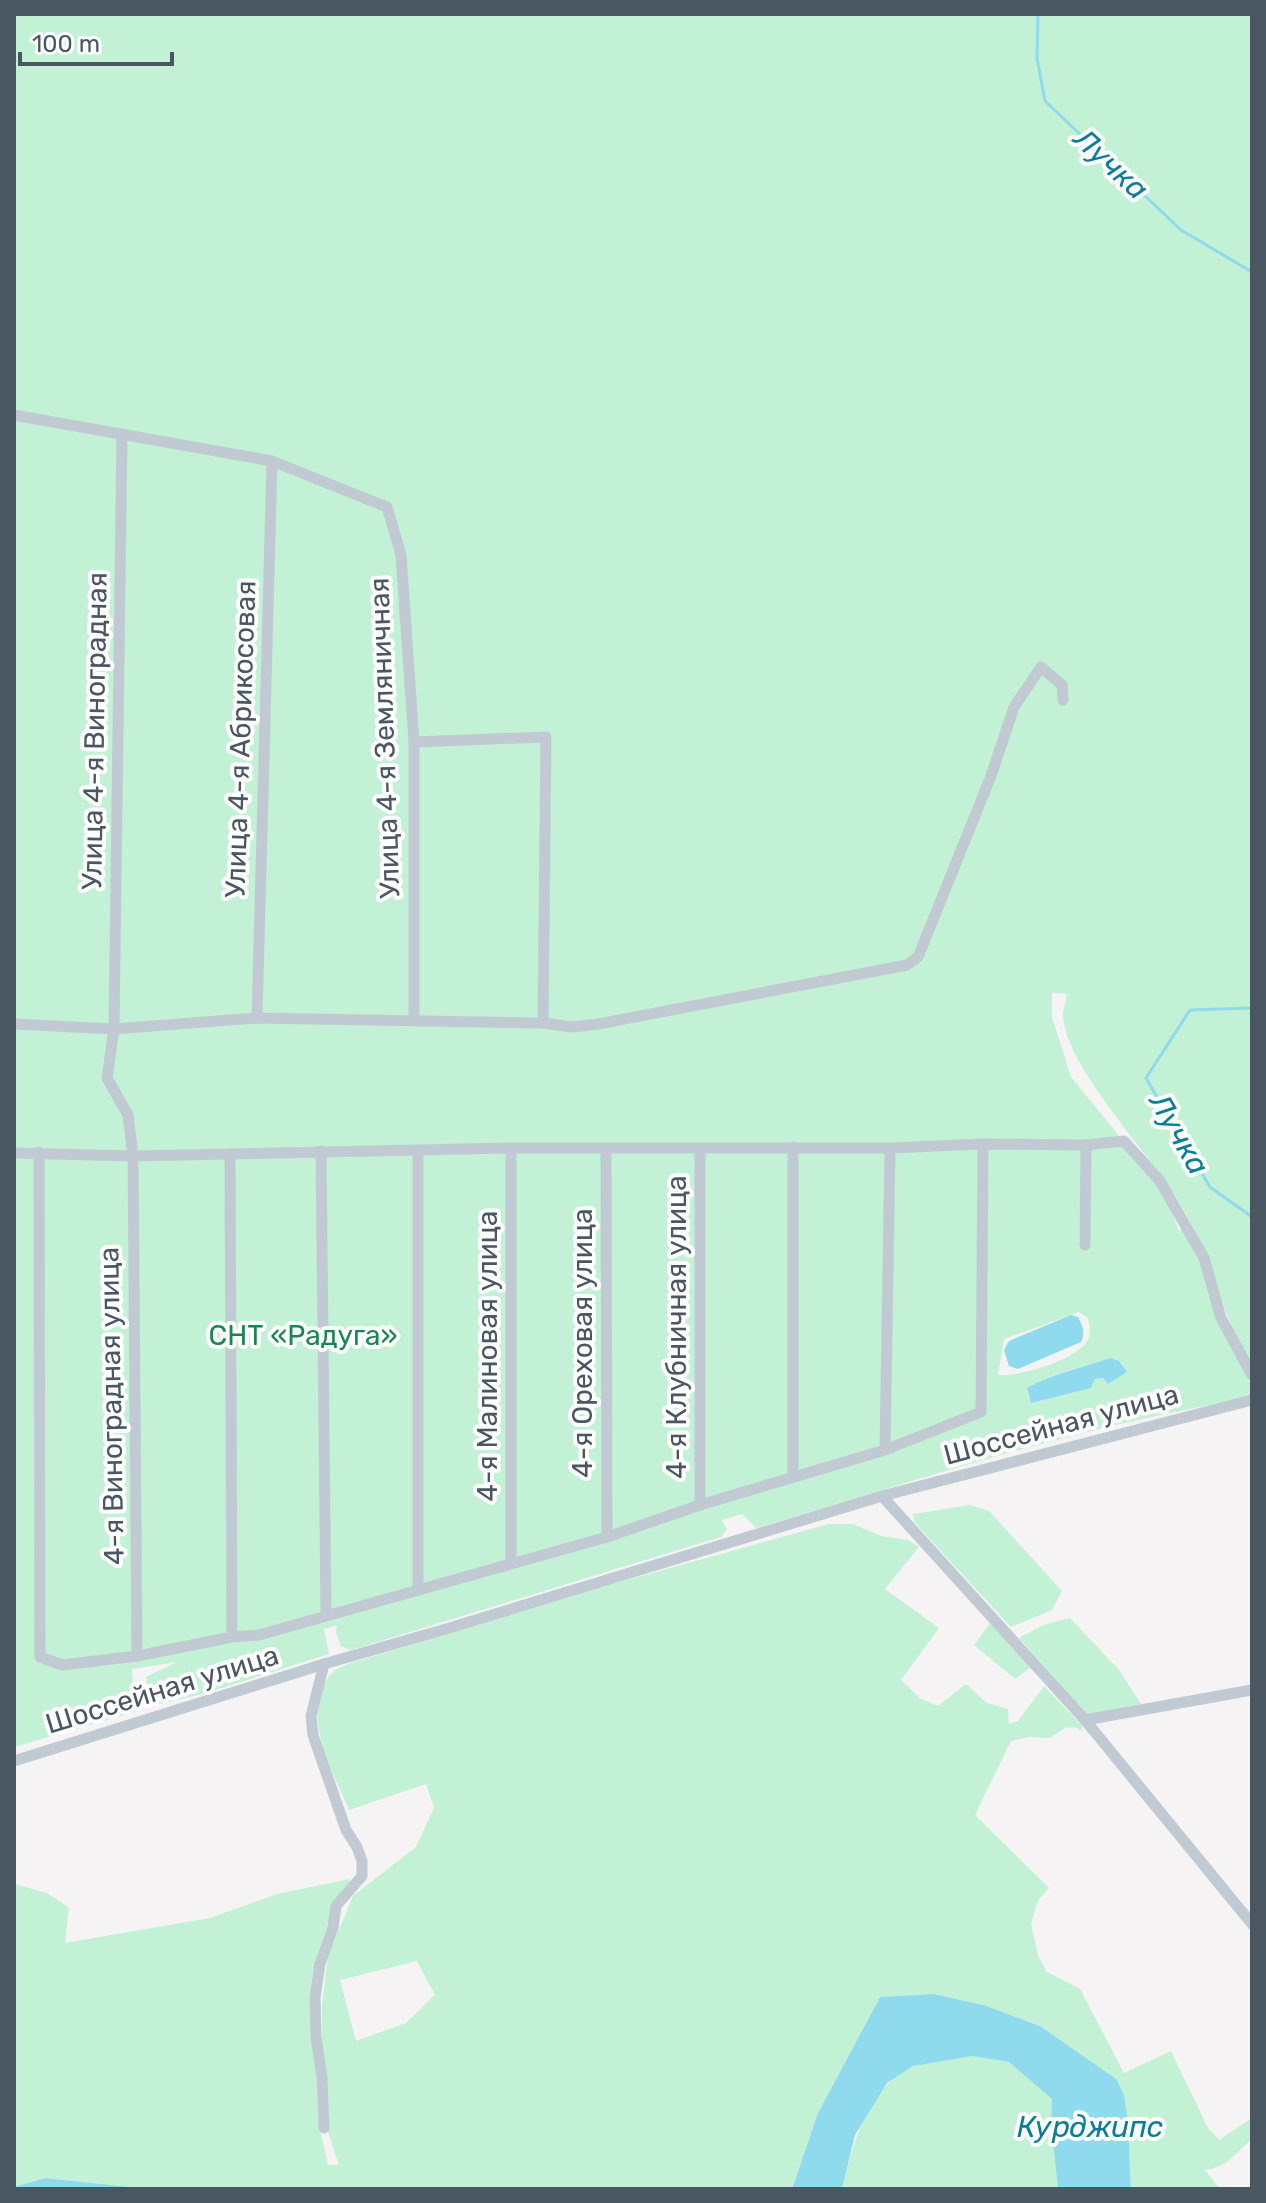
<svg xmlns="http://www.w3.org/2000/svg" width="1266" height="2203" font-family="Rubik,sans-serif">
<rect width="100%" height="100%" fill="#f5f3f3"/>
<g fill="#c3f1d5" fill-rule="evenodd">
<path d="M14,14H1252V1368C1224,1320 1213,1265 1187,1216C1161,1164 1062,1066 1063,1013C1064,1007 1066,1000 1067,994L1052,993V1017L1071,1077L1164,1191L1179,1231L1183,1228L1205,1268L1224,1330L1252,1387V1398C1083,1424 920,1480 756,1528L742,1514L722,1520L727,1529L721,1537L351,1650L341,1646L336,1633L337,1625L324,1629L329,1654L203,1694L150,1706L146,1677L177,1662L132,1669L135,1712L14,1747ZM1079,1312L1088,1318C1089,1324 1091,1332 1089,1337C1082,1359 1019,1377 998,1375L1004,1339ZM1110,1358L1126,1372L1108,1384L1103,1378L1095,1379L1091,1388L1031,1403L1027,1389C1052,1372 1082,1368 1110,1358Z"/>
<path d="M970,1505L989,1511L1062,1591L1052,1610L1011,1627L914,1522L913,1514Z"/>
<path d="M829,1524H853L881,1536L908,1540L919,1547L885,1589L939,1628L901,1680L920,1698L938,1706L966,1684L987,1703L1008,1709L1009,1724L1018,1721L1044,1686L1083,1727L1080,1731L1076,1727L1065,1728L1050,1738L1029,1737L1011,1741L975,1815L1049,1888L1038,1900L1031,1924L1038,1956L1047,1972L1080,1989L1124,2073L1171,2051L1208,2128L1219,2140L1252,2118V2139C1234,2154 1230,2166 1205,2170L1220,2189H1131L1128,2121L1071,2049L1040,2026L984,2005L933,1994L880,1997L818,2113L792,2189H137L45,2178L14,2187V1884L47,1893L69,1908L65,1943L210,1918L277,1894L350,1879L349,1887L333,1906L314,2024L318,2120L328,2165H339L328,2132L322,2054V2006L328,1956L353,1896L416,1847L434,1808L426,1784L349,1810C333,1772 297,1710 332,1673C335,1669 343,1666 348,1664L609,1585ZM417,1961L435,1995L406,2023L356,2041L340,1980Z"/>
<path d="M1070,1618L1119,1670L1141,1704L1087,1715L1019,1638L1043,1625Z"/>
<path d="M991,1622L1031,1667L1015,1679L974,1645Z"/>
<path d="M972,2056L1009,2062L1053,2099L1051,2123L1058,2189H842C853,2145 866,2090 910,2068C927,2059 953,2059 972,2056Z"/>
</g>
<g fill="#90daee">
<path d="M1071,1315L1078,1317C1082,1325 1086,1333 1081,1342L1018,1369L1009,1366L1004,1350L1009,1341Z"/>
<path d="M1110,1358L1119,1361L1127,1372L1108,1384L1103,1378L1095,1379L1091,1388L1031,1403L1027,1388C1053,1373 1082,1368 1110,1358Z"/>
<path d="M933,1994L984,2005L1040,2026L1116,2079L1124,2095L1128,2121L1131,2189H1058L1051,2123L1052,2099L1009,2062L972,2056L913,2066L887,2083L855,2135L842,2189H792L818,2113L880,1997Z"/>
<path d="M45,2178L128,2187L137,2189H14V2187Z"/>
</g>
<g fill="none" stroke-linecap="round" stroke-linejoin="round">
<g stroke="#90daee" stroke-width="3">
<path d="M1038,14L1037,58L1045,101L1181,230L1252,272"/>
<path d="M1252,1008L1190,1010L1146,1078L1210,1187L1252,1217"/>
</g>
<g stroke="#c1cad2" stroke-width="11">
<path d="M14,415L272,461L387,507L401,555L414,742V1020"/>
<path d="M122,434L114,1029L107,1078L128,1115L133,1156L137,1656"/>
<path d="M414,742L546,737L543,1023"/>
<path d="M257,1018L272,461"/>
<path d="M14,1024L114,1029L257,1018L543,1023L572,1027L598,1024L907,965L918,957L991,776L1014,707L1041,667L1062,685L1063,700"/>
<path d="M511,1148V1563"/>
<path d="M606,1149L607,1537"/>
<path d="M321,1151L326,1616"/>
<path d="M39,1152L40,1657L62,1665L137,1656L232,1637L259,1635L607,1537L700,1505L885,1450L981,1412L983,1144"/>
<path d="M14,1153L133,1156L511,1148H890L983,1144L1086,1145L1124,1141L1160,1181L1204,1258L1221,1318L1252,1375"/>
<path d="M230,1154L232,1637"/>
<path d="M1085,1245L1086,1145"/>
<path d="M885,1450L890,1148"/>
<path d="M793,1477V1147"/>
<path d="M882,1496L1085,1720L1252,1924"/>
<path d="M700,1505V1149"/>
<path d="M418,1590V1151"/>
<path d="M324,1664L311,1716L313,1735L346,1830L357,1847L362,1861V1876L336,1906L333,1928L320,1964L315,1998L316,2037L322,2078L324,2128"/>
<path d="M1085,1720L1252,1690"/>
<path d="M14,1761L324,1664L446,1629L882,1496L1252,1400"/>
</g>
</g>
<g text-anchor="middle" stroke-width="8" stroke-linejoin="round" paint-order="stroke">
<g font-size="28" fill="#4a5661" stroke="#fff">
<text transform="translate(94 731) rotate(-89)" y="10">Улица 4-я Виноградная</text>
<text transform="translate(384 738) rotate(-92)" y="10">Улица 4-я Земляничная</text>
<text transform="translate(240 739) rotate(-88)" y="10">Улица 4-я Абрикосовая</text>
<text transform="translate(676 1327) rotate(-90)" y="10">4-я Клубничная улица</text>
<text transform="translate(582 1343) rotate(-90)" y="10">4-я Ореховая улица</text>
<text transform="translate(487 1356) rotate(-90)" y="10">4-я Малиновая улица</text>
<text transform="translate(111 1406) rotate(-91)" y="10">4-я Виноградная улица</text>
<text transform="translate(1061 1424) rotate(-15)" y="10">Шоссейная улица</text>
<text transform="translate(162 1689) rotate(-17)" y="10">Шоссейная улица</text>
</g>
<g font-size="28" fill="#17864f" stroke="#fff">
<text x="303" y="1345">СНТ «Радуга»</text>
</g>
<g font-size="30" font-style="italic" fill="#0c7c9b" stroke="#fff">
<text transform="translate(1111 164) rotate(43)" y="10">Лучка</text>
<text transform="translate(1179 1134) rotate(60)" y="10">Лучка</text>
<text x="1090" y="2137">Курджипс</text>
</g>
</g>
<rect width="1266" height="2203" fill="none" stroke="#4a5661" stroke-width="32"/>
<path d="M20 52v12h152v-12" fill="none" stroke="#4a5661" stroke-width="4"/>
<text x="32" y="52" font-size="24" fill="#4a5661" stroke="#ffffff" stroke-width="6" paint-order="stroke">100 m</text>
</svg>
